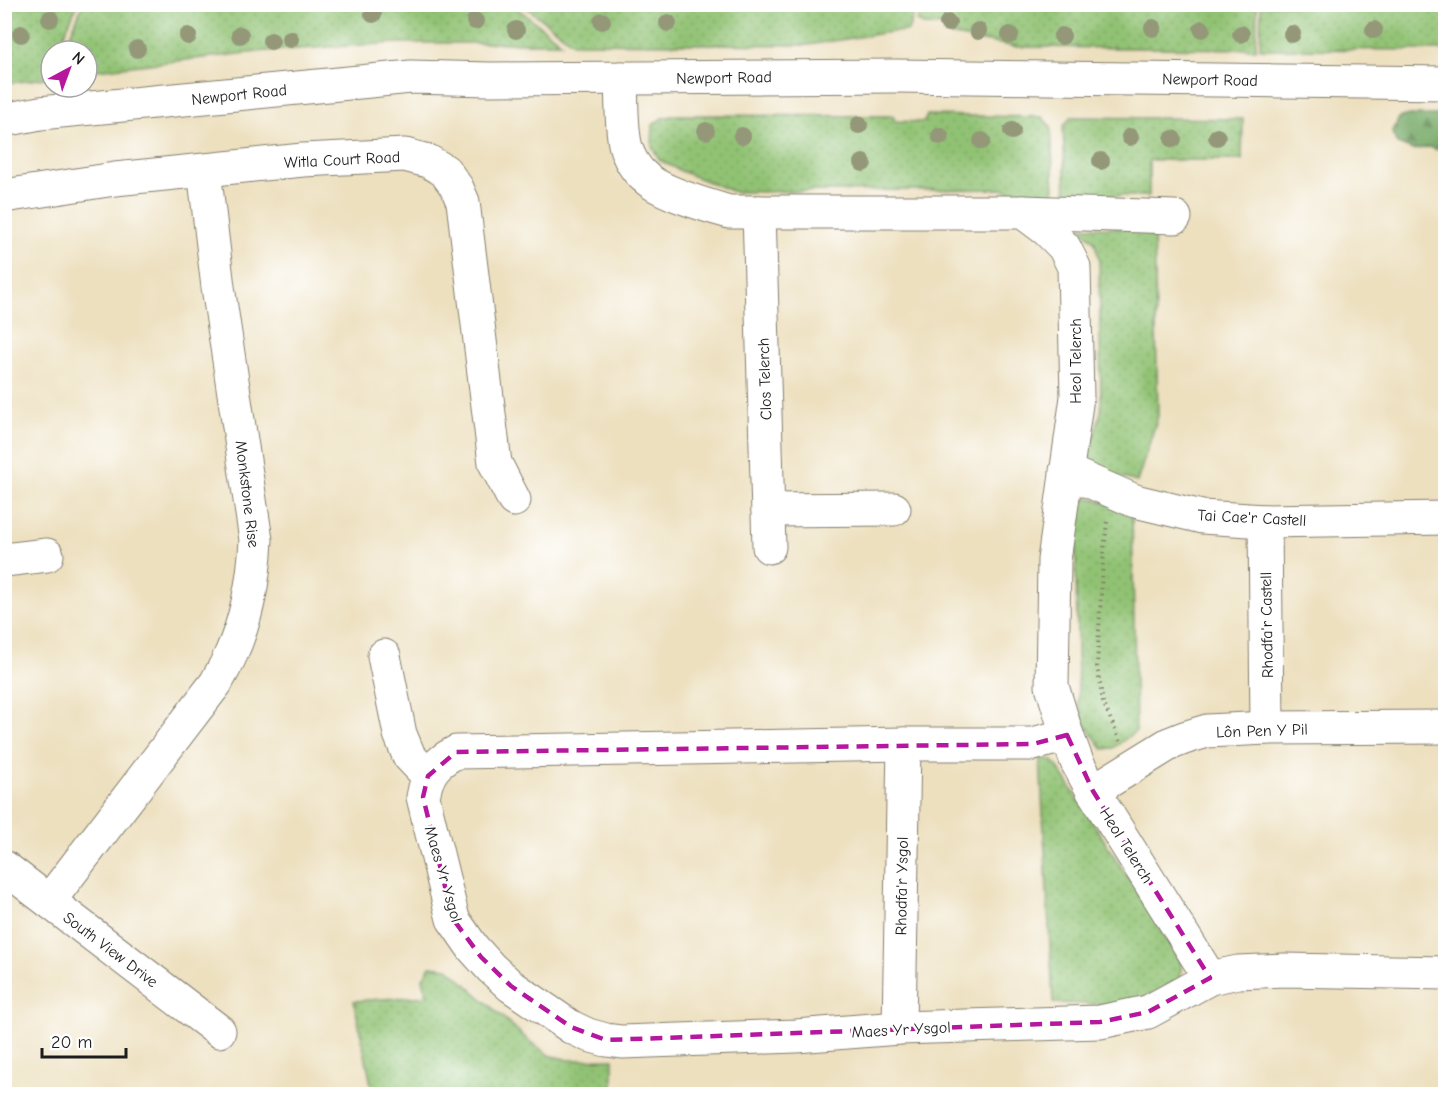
<svg xmlns="http://www.w3.org/2000/svg" width="1450" height="1099" font-family="'Comic Neue',sans-serif">
<defs>
<pattern id="grass-dots" width="8" height="8" patternUnits="userSpaceOnUse" patternTransform="scale(1.5)"><rect width="8" height="8" fill="#91c273"/><path d="M2 2h.1M6 6h.1" fill="none" stroke="#7ca663" stroke-width="1.8" stroke-linecap="round"/></pattern>
<pattern id="forest-firs" width="22" height="20" patternUnits="userSpaceOnUse" patternTransform="scale(1.5)"><rect width="22" height="20" fill="#74a865"/><path d="M5 1l3.5 6h-7zM16 11l3.5 6h-7z" fill="#5e8852"/></pattern>
</defs>
<rect width="100%" height="100%" fill="#fff"/>
<filter id="ink" filterUnits="userSpaceOnUse"><feTurbulence type="fractalNoise" baseFrequency=".0167" numOctaves="2"/><feDisplacementMap in="SourceGraphic" scale="12" xChannelSelector="R" yChannelSelector="G"/><feConvolveMatrix kernelMatrix="1 2 1 2 8 2 1 2 1" color-interpolation-filters="sRGB"/></filter>
<filter id="wash" filterUnits="userSpaceOnUse"><feTurbulence type="fractalNoise" baseFrequency=".008" numOctaves="4" result="noise"/><feDisplacementMap in="SourceGraphic" scale="24" xChannelSelector="R" yChannelSelector="G"/><feGaussianBlur stdDeviation="1.35" result="paint"/><feColorMatrix in="noise" values="0 0 0 0 0 0 0 0 0 0 0 0 0 0 0 0 0 1.4 0 .05"/><feComposite in="paint" operator="in"/></filter>
<g filter="url(#wash)">
<rect width="100%" height="100%" fill="#ede0bf"/>
<g fill="url(#grass-dots)" stroke="#566f48" stroke-width="1.5">
<path d="M83,4H249L271,9L303,4L513,5L562,43H396L266,51L87,71V51H63Z"/>
<path d="M26,5H77L57,51H51V64L45,78L5,84V9Z"/>
<path d="M523,5H917L908,31L890,32L808,45L573,43Z"/>
<path d="M923,5H1257L1256,49L1018,47L943,34V26L923,25L917,21Z"/>
<path d="M1261,5H1445V50L1260,49Z"/>
<path d="M677,115L893,116L895,121L924,122L927,115L1042,117L1051,127L1054,194L1016,193L1002,189L734,192L681,171L659,160L652,146L653,125L662,118Z"/>
<path d="M1071,117L1243,119L1242,160H1149V196L1066,195L1063,127Z"/>
<path d="M1079,227L1154,228L1158,416L1137,482L1092,469L1089,453L1101,411L1099,258L1094,241Z"/>
<path d="M1088,497L1132,511L1136,731L1113,748L1103,749L1084,723L1078,702L1075,510Z"/>
<path d="M1040,758L1052,760L1057,766L1181,961V976L1174,985L1124,1005L1053,1003Z"/>
<path d="M430,966L448,968L528,1040L549,1055L569,1060L613,1059V1094H373L354,1001L427,996L423,978Z"/>
</g>
<path fill="url(#forest-firs)" stroke="#486240" stroke-width="1.5" d="M1410,115H1445V152L1429,147L1413,150L1397,144L1392,133L1399,118Z"/>
</g>
<g filter="url(#ink)">
<g fill="none" stroke-linecap="round" stroke-linejoin="round">
<defs>
<g id="minor">
<path d="M621,78C622,100 621,123 625,144C628,157 636,171 647,179C663,193 708,206 729,212H1023L1047,230L1064,247L1074,267L1077,397L1054,560L1052,686L1067,735L1077,762L1093,791L1210,978"/>
<path d="M4,196L115,179L303,160L405,155L428,161L445,171L457,188L463,202L495,463L514,500"/>
<path d="M759,212L769,547"/>
<path d="M1023,212L1175,217"/>
<path d="M1066,471L1135,501L1202,517L1265,521L1446,518"/>
<path d="M768,510L894,509"/>
<path d="M1265,521L1267,728"/>
<path d="M4,560L47,555"/>
<path d="M384,656L400,734L409,756L428,776"/>
<path d="M1067,735L1033,744H904L456,752C435,763 427,773 423,797L453,919L473,948L491,968L511,986L571,1027L588,1035L606,1040L622,1042L796,1036L899,1028L1100,1022L1148,1012L1210,978L1238,972L1284,970L1446,973"/>
<path d="M1093,791L1169,744L1184,738L1207,731L1267,728L1446,727"/>
<path d="M4,867L219,1031"/>
<path d="M49,901L216,683C221,673 227,664 231,654C247,619 254,579 256,540L218,287L204,170"/>
<path d="M899,1028L904,744"/>
</g>
<path id="major" d="M4,120L40,113L411,77L489,79L896,76L1446,83"/>
</defs>
<use href="#minor" stroke="#847e6e" stroke-width="35"/>
<use href="#major" stroke="#847e6e" stroke-width="35"/>
<path stroke="#847e6e" stroke-width="4" stroke-dasharray="1.5 4.5" stroke-linecap="butt" d="M1107,522L1103,561L1097,666L1103,702L1120,741"/>
<use href="#minor" stroke="#fff" stroke-width="33"/>
<use href="#major" stroke="#fff" stroke-width="33"/>
</g>
<g fill="#949879">
<circle cx="373" cy="14" r="9"/>
<circle cx="50" cy="19" r="9"/>
<circle cx="475" cy="21" r="9"/>
<circle cx="602" cy="21" r="9"/>
<circle cx="668" cy="23" r="9"/>
<circle cx="948" cy="23" r="9"/>
<circle cx="1153" cy="28" r="9"/>
<circle cx="1202" cy="29" r="9"/>
<circle cx="516" cy="30" r="9"/>
<circle cx="1374" cy="30" r="9"/>
<circle cx="978" cy="31" r="9"/>
<circle cx="21" cy="34" r="9"/>
<circle cx="1241" cy="34" r="9"/>
<circle cx="1292" cy="34" r="9"/>
<circle cx="240" cy="35" r="9"/>
<circle cx="1010" cy="35" r="9"/>
<circle cx="188" cy="36" r="9"/>
<circle cx="1062" cy="36" r="9"/>
<circle cx="290" cy="39" r="9"/>
<circle cx="271" cy="41" r="9"/>
<circle cx="137" cy="49" r="9"/>
<circle cx="859" cy="125" r="9"/>
<circle cx="706" cy="131" r="9"/>
<circle cx="1012" cy="131" r="9"/>
<circle cx="742" cy="136" r="9"/>
<circle cx="940" cy="136" r="9"/>
<circle cx="1130" cy="137" r="9"/>
<circle cx="1217" cy="137" r="9"/>
<circle cx="1173" cy="139" r="9"/>
<circle cx="982" cy="141" r="9"/>
<circle cx="1101" cy="161" r="9"/>
<circle cx="863" cy="163" r="9"/>
</g>
</g>
<path fill="none" stroke="#b5179e" stroke-width="4.5" stroke-dasharray="12 8" stroke-linejoin="round" d="M1067,735L1093,791L1210,978L1148,1012L1100,1022L606,1040L571,1027L511,986L481,957L453,919L423,797L428,776L456,752L1033,744Z"/>
<g text-anchor="middle" stroke-width="5" stroke-linejoin="round" paint-order="stroke">
<g font-size="16" fill="#1c1c1c" stroke="#fff">
<text transform="translate(724 77) rotate(-1)" y="6">Newport Road</text>
<text transform="translate(1210 79) rotate(1)" y="6">Newport Road</text>
<text transform="translate(239 94) rotate(-6)" y="6">Newport Road</text>
<text transform="translate(342 159) rotate(-3)" y="6">Witla Court Road</text>
<text transform="translate(1075 361) rotate(-90)" y="6">Heol Telerch</text>
<text transform="translate(764 379) rotate(-92)" y="6">Clos Telerch</text>
<text transform="translate(248 494) rotate(83)" y="6">Monkstone Rise</text>
<text transform="translate(1252 517) rotate(3)" y="6">Tai Cae'r Castell</text>
<text transform="translate(1266 625) rotate(-91)" y="6">Rhodfa'r Castell</text>
<text transform="translate(1262 730) rotate(-2)" y="6">Lôn Pen Y Pil</text>
<text transform="translate(1127 845) rotate(58)" y="6">Heol Telerch</text>
<text transform="translate(444 874) rotate(74)" y="6">Maes Yr Ysgol</text>
<text transform="translate(901 886) rotate(-89)" y="6">Rhodfa'r Ysgol</text>
<text transform="translate(111 949) rotate(37)" y="6">South View Drive</text>
<text transform="translate(901 1029) rotate(-3)" y="6">Maes Yr Ysgol</text>
</g>
</g>
<rect width="1450" height="1099" fill="none" stroke="#fff" stroke-width="24"/>
<g transform="translate(69 69) rotate(41)"><circle r="28" fill="#ffffff" stroke="#a4a4a4" stroke-width="1.5"/>
<path d="M0-4.5L10 22L0 15L-10 22Z" fill="#b5179e"/>
<text y="-9" font-size="16" font-weight="bold" text-anchor="middle" fill="#1c1c1c">N</text>
</g>
<path d="M42 1048v9h84v-9" fill="none" stroke="#1c1c1c" stroke-width="3"/>
<text x="51" y="1048" font-size="18" fill="#1c1c1c" stroke="#ffffff" stroke-width="4.5" paint-order="stroke">20 m</text>
</svg>
